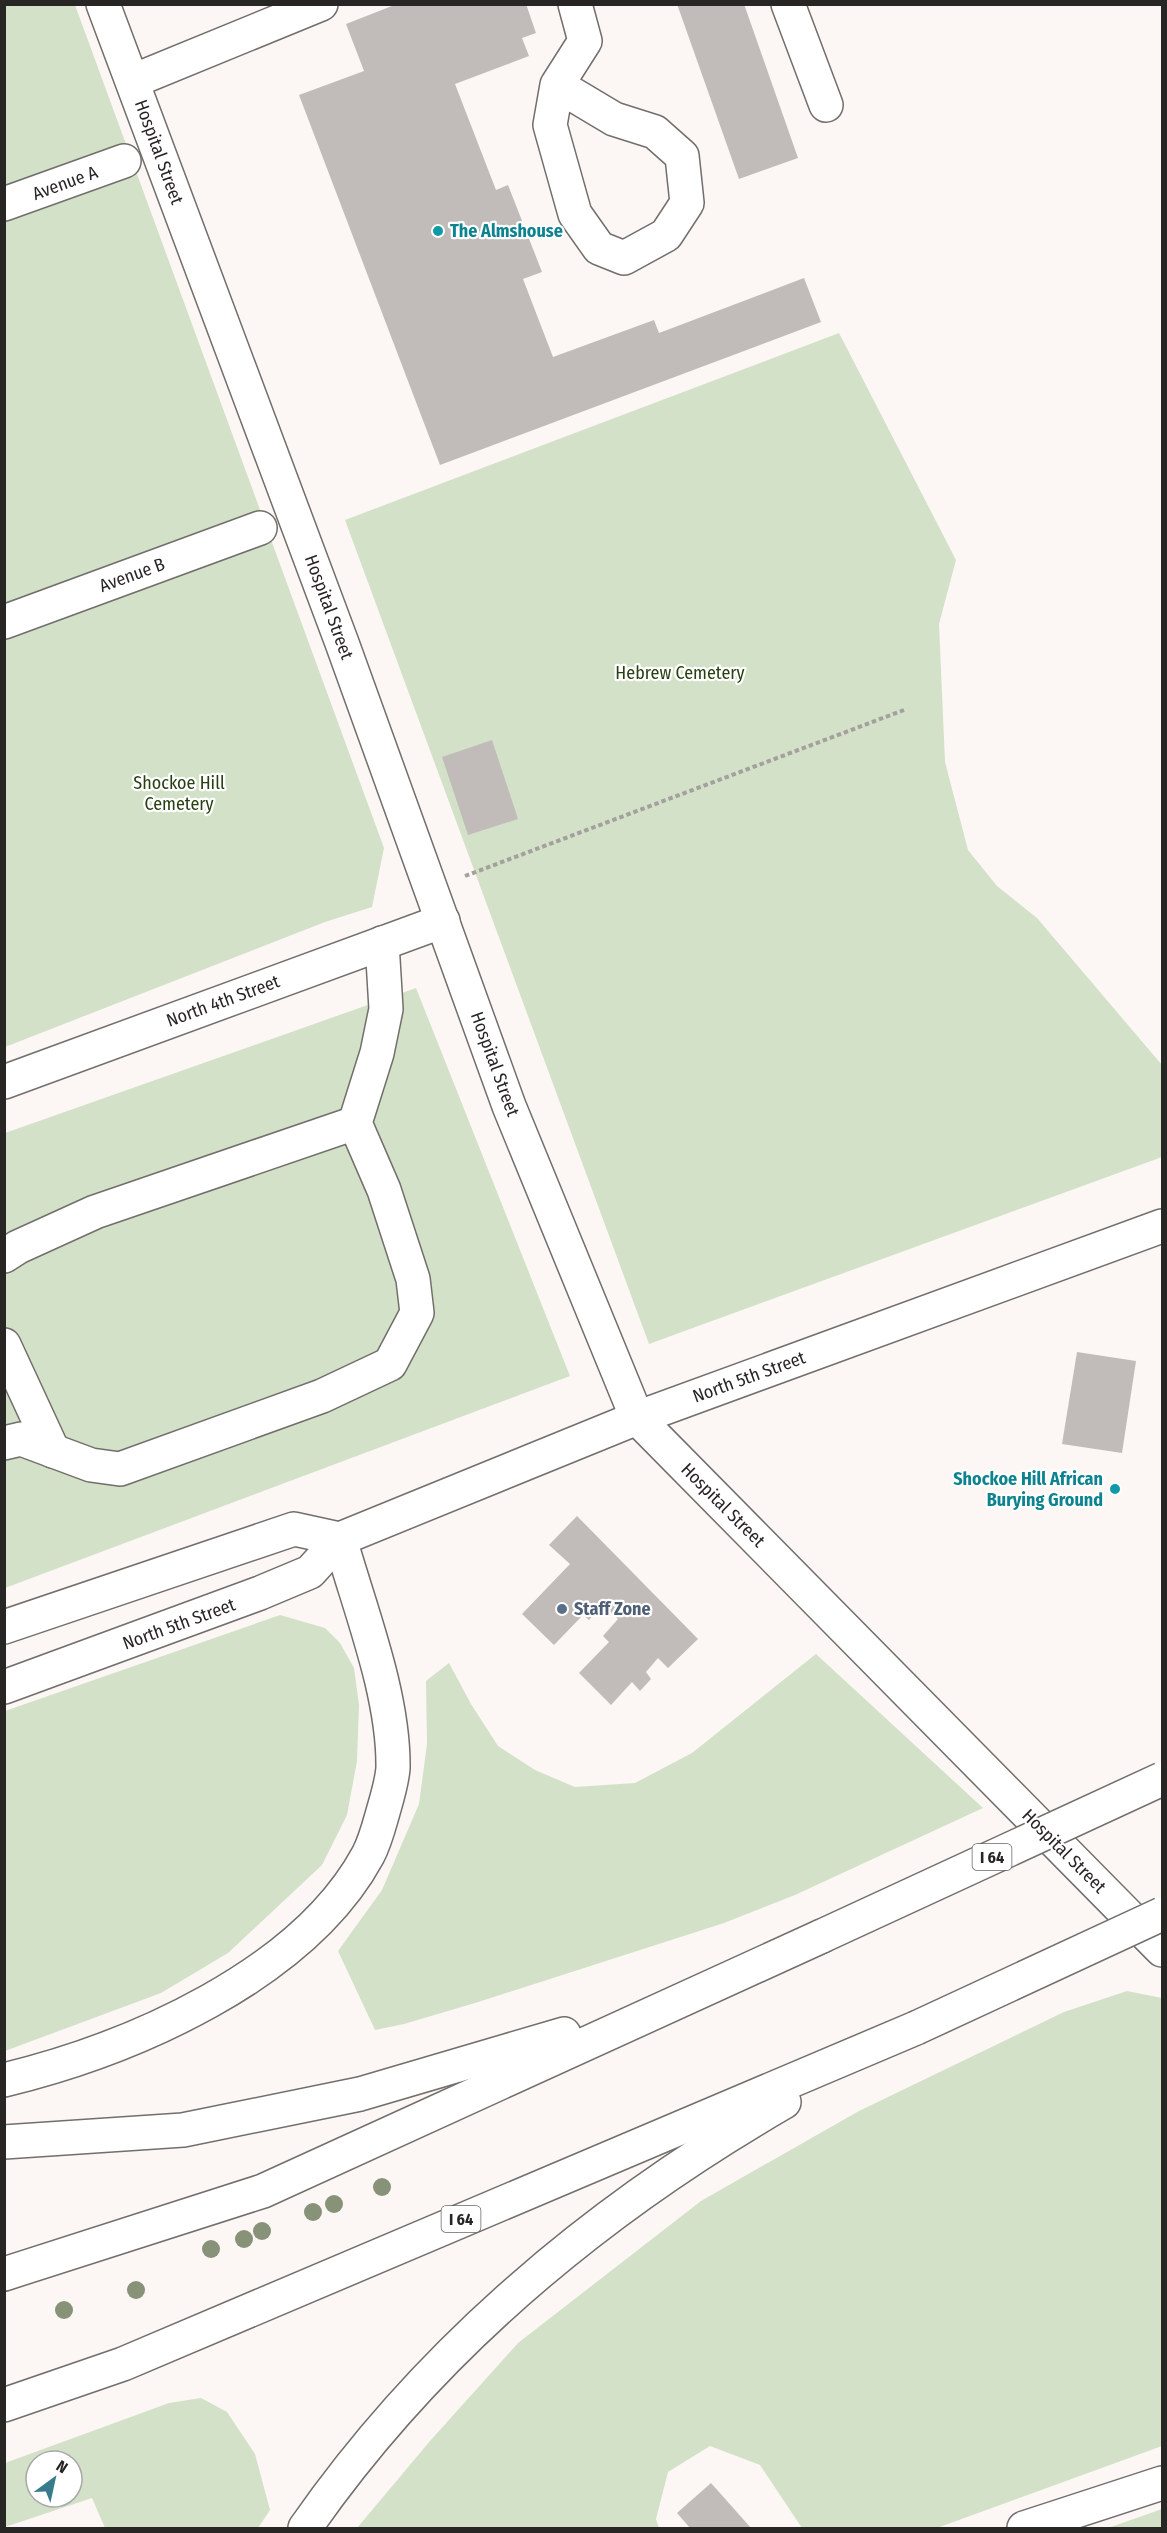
<svg xmlns="http://www.w3.org/2000/svg" width="1167" height="2533" font-family="'Fira Sans Condensed',sans-serif">
<rect width="100%" height="100%" fill="#fcf7f4"/>
<g fill="#d2e1c7" fill-rule="evenodd">
<path d="M5,5H75L384,848L372,907L325,922L5,1047Z"/>
<path d="M839,333L956,560L939,624L945,762L968,850L997,886L1037,918L1162,1065V1157L649,1344L345,520Z"/>
<path d="M416,988L570,1376L5,1588V1133Z"/>
<path d="M280,1615L325,1628L340,1643L354,1668L359,1705L357,1761L347,1815L322,1865L228,1953L161,1993L5,2051V1711Z"/>
<path d="M816,1654L983,1808L795,1895L724,1923L475,2003L404,2024L375,2030L338,1951L382,1890L419,1804L427,1744L426,1681L449,1663L471,1704L498,1746L535,1770L575,1787L635,1783L692,1753Z"/>
<path d="M1127,1991L1162,1998V2446L937,2528H802L760,2465L710,2446L668,2472L656,2519L659,2528H357L430,2441L518,2343L701,2201L859,2111L1064,2012Z"/>
<path d="M201,2398L227,2412L255,2454L270,2510L258,2528H105L92,2498L5,2527V2463L169,2403ZM36,2461H72V2497H36Z"/>
<path d="M1162,2509V2528H1108Z"/>
</g>
<g fill="#c1bcba">
<path d="M397,4H526L536,33L522,38L529,56L455,84L496,190L508,185L542,272L523,279L553,357L654,320L659,333L804,278L821,322L440,465L299,95L364,71L346,24Z"/>
<path d="M677,4H744L798,158L739,179Z"/>
<path d="M492,740L518,819L468,835L442,757Z"/>
<path d="M1077,1352L1136,1361L1122,1453L1062,1444Z"/>
<path d="M577,1516L698,1639L668,1668L658,1658L646,1672L651,1679L640,1691L632,1682L611,1705L579,1673L609,1642L603,1636L618,1619L602,1604L589,1620L583,1615L554,1645L522,1614L570,1564L549,1545Z"/>
<path d="M711,2483L751,2528H690L677,2513Z"/>
</g>
<g fill="none" stroke-linecap="round" stroke-linejoin="round">
<defs>
<g id="minor">
<path d="M103,4L342,643L509,1106L637,1418"/>
<path d="M788,4L826,105"/>
<path d="M133,81L321,4"/>
<path d="M557,85L614,119L655,132L682,156L687,203L666,235L624,258L599,248L575,214L550,125L557,85L585,41L575,4"/>
<path d="M4,204L124,161"/>
<path d="M4,622L260,528"/>
<path d="M4,1082L443,921"/>
<path d="M4,1256L18,1247L95,1212L355,1123"/>
<path d="M4,1345L53,1451"/>
<path d="M4,1443L21,1439L91,1465L120,1469L322,1396L390,1364L417,1313L413,1279L384,1190L355,1123L377,1053L386,1009L382,943"/>
</g>
<g id="major">
<path d="M637,1418L1162,1950"/>
<path d="M4,1627L294,1529L340,1539"/>
<path d="M4,1687L260,1593L310,1572L340,1539L637,1418L1162,1226"/>
<path d="M1024,2528L1162,2483"/>
</g>
<g id="highway">
<path d="M4,2080C132,2049 303,1975 368,1855C375,1842 379,1826 383,1812C387,1798 392,1782 393,1768C394,1694 360,1610 340,1539"/>
<path d="M4,2142L183,2130L360,2094L564,2034"/>
<path d="M4,2274L263,2191L822,1936"/>
<path d="M4,2405L123,2364L916,2028"/>
<path d="M305,2528C429,2350 597,2210 784,2102"/>
</g>
</defs>
<use href="#minor" stroke="#726e6c" stroke-width="36"/>
<use href="#major" stroke="#726e6c" stroke-width="36"/>
<use href="#highway" stroke="#726e6c" stroke-width="36"/>
<path stroke="#a4a09e" stroke-width="4" stroke-dasharray="4.5 3" stroke-linecap="butt" d="M465,876L904,710"/>
<use href="#minor" stroke="#fff" stroke-width="33"/>
<use href="#major" stroke="#fff" stroke-width="33"/>
<use href="#highway" stroke="#fff" stroke-width="33"/>
<defs>
<g id="highway-bridge">
<path d="M822,1936L1162,1779"/>
<path d="M916,2028L1162,1914"/>
</g>
</defs>
<use href="#highway-bridge" stroke="#726e6c" stroke-width="36" stroke-linecap="butt"/>
<use href="#highway-bridge" stroke="#fff" stroke-width="33"/>
</g>
<g fill="#879278">
<circle cx="382" cy="2187" r="9"/>
<circle cx="334" cy="2204" r="9"/>
<circle cx="313" cy="2212" r="9"/>
<circle cx="262" cy="2231" r="9"/>
<circle cx="244" cy="2239" r="9"/>
<circle cx="211" cy="2249" r="9"/>
<circle cx="136" cy="2290" r="9"/>
<circle cx="64" cy="2310" r="9"/>
</g>
<g fill="#0f9aa8" stroke="#fff" stroke-width="2">
<circle cx="438" cy="231" r="6"/>
<circle cx="1115" cy="1489" r="6"/>
</g>
<circle fill="#5c6f8a" stroke="#fff" stroke-width="2" cx="562" cy="1609" r="6"/>
<g text-anchor="middle" stroke-width="4.5" stroke-linejoin="round" paint-order="stroke">
<g fill="#fff" stroke="#686766" stroke-width="1.5">
<rect x="972.5" y="1844" width="39" height="26" rx="4.5"/>
<rect x="441.5" y="2206" width="39" height="26" rx="4.5"/>
</g>
<g font-size="16" font-weight="bold" fill="#282625">
<text x="992" y="1863">I 64</text>
<text x="461" y="2225">I 64</text>
</g>
<g font-size="18" fill="#282625" stroke="#fff">
<text transform="translate(159 152) rotate(70)" y="6">Hospital Street</text>
<text transform="translate(65 183) rotate(-20)" y="6">Avenue A</text>
<text transform="translate(132 575) rotate(-20)" y="6">Avenue B</text>
<text transform="translate(329 607) rotate(70)" y="6">Hospital Street</text>
<text transform="translate(223 1001) rotate(-20)" y="6">North 4th Street</text>
<text transform="translate(495 1064) rotate(70)" y="6">Hospital Street</text>
<text transform="translate(749 1377) rotate(-20)" y="6">North 5th Street</text>
<text transform="translate(723 1505) rotate(45)" y="6">Hospital Street</text>
<text transform="translate(179 1624) rotate(-20)" y="6">North 5th Street</text>
<text transform="translate(1064 1851) rotate(45)" y="6">Hospital Street</text>
</g>
<g font-size="18" font-weight="bold" fill="#0d838f" stroke="#fff" text-anchor="start">
<text x="450" y="237">The Almshouse</text>
<text x="1103" y="1485" text-anchor="end">Shockoe Hill African<tspan x="1103" dy="21">Burying Ground</tspan></text>
</g>
<g font-size="18" fill="#283f12" stroke="#fff">
<text x="680" y="679">Hebrew Cemetery</text>
<text x="179" y="789">Shockoe Hill<tspan x="179" dy="21">Cemetery</tspan></text>
</g>
<g font-size="18" font-weight="bold" fill="#4e5e75" stroke="#fff" text-anchor="start">
<text x="574" y="1615">Staff Zone</text>
</g>
</g>
<rect width="1167" height="2533" fill="none" stroke="#282625" stroke-width="12"/>
<g transform="translate(54 2479) rotate(33)"><circle r="28" fill="#ffffff" stroke="#a9a8a8" stroke-width="1.5"/>
<path d="M0-4.5L10 22L0 15L-10 22Z" fill="#387b8c"/>
<text y="-9" font-size="16" font-weight="bold" text-anchor="middle" fill="#282625">N</text>
</g>
</svg>
